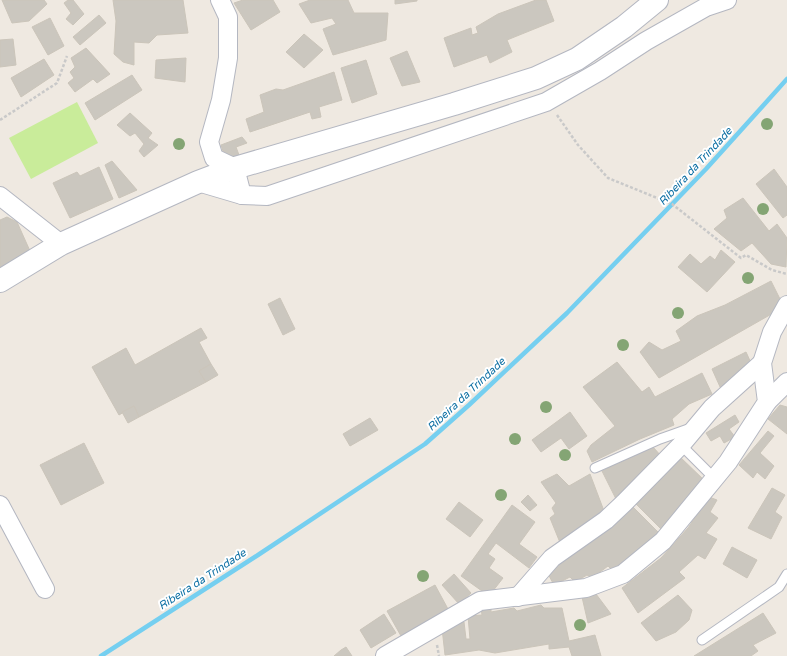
<svg xmlns="http://www.w3.org/2000/svg" width="787" height="656" font-family="'Varela Round',sans-serif">
<rect width="100%" height="100%" fill="#efe9e1"/>
<path fill="#c9ec9a" d="M77,102L98,143L31,179L9,138Z"/>
<g fill="none" stroke-linecap="round" stroke-linejoin="round">
<path stroke="#75cff0" stroke-width="4.5" d="M101,656L258,555L425,444L469,405L567,313L706,169L787,79"/>
</g>
<g fill="#cbc7bf" stroke="#cbc5ba">
<path d="M2,0H44L47,4L29,21L12,23Z"/>
<path d="M68,0H73L84,14L73,25L66,19L71,13L64,3Z"/>
<path d="M113,0H183L188,33L157,35L149,43L134,42V65L123,62L114,54L116,21Z"/>
<path d="M243,0H273L280,12L251,30L234,3Z"/>
<path d="M310,0H348L354,13H388L386,40L333,55L323,29L336,24L332,18L311,23L299,4Z"/>
<path d="M395,0H417V1L395,4Z"/>
<path d="M536,0H546L554,21L507,40L512,52L490,63L487,55L454,67L444,38L471,28L472,35L478,33L476,27L498,14Z"/>
<path d="M99,15L106,23L80,45L73,37Z"/>
<path d="M50,18L64,46L48,55L32,27Z"/>
<path d="M304,34L323,50L304,68L286,52Z"/>
<path d="M13,39L16,65L0,67V40Z"/>
<path d="M86,48L110,74L97,83L93,79L75,92L68,83L74,78L70,72L75,67L71,58Z"/>
<path d="M407,51L420,82L402,86L390,58Z"/>
<path d="M186,58L185,82L155,78L156,60Z"/>
<path d="M44,59L54,75L21,97L11,78Z"/>
<path d="M366,60L377,94L352,103L341,68Z"/>
<path d="M334,72L342,100L319,107L321,117L312,119L310,112L250,132L246,119L264,112L260,95L276,89L283,90Z"/>
<path d="M132,75L142,90L95,120L85,103Z"/>
<path d="M130,113L152,133L148,138L158,145L144,157L139,151L144,144L135,133L130,136L117,125Z"/>
<path d="M242,137L247,143L236,147L239,155L226,160L221,145Z"/>
<path d="M112,161L137,190L119,198L105,165Z"/>
<path d="M99,167L113,199L70,218L53,183L77,172L80,176Z"/>
<path d="M774,169L787,187V215L783,218L756,184Z"/>
<path d="M743,198L769,231L777,224L787,238L786,267L771,264L752,243L741,251L714,229L727,218L724,210Z"/>
<path d="M7,217L17,222L30,251L0,269V220Z"/>
<path d="M721,250L735,262L707,292L678,267L690,254L701,264L710,256L715,260Z"/>
<path d="M771,281L780,299L775,312L659,378L640,352L649,342L662,350L681,341L676,331L697,316L725,305Z"/>
<path d="M280,298L295,329L283,335L268,304Z"/>
<path d="M201,328L207,338L199,342L211,364L199,371L206,382L139,417L134,406L119,415L92,367L126,348L135,365Z"/>
<path d="M746,352L751,363L721,389L712,369Z"/>
<path d="M617,362L642,392L649,387L655,397L702,373L712,394L689,404L672,419L674,425L640,439L592,462L587,451L591,445L615,426L583,387Z"/>
<path d="M211,364L218,375L206,382L199,371Z"/>
<path d="M780,405L787,407V434L768,419Z"/>
<path d="M134,406L139,417L128,423L122,412Z"/>
<path d="M570,412L587,436L569,449L561,438L541,452L532,440Z"/>
<path d="M735,415L739,422L729,429L735,437L724,443L720,436L711,441L706,433Z"/>
<path d="M370,418L378,430L350,446L343,434Z"/>
<path d="M768,431L774,436L760,453L774,466L765,479L757,472L753,478L739,465Z"/>
<path d="M84,443L104,483L61,505L40,465Z"/>
<path d="M653,447L662,457L617,501L602,471Z"/>
<path d="M679,456L705,481L662,530L635,503Z"/>
<path d="M557,474L569,486L590,474L604,511L561,545L550,518L555,514L552,508L556,503L541,482Z"/>
<path d="M772,488L785,495L775,512L782,517L771,539L748,528Z"/>
<path d="M528,495L537,505L530,511L521,502Z"/>
<path d="M709,497L717,500L710,512L718,518L706,533L717,539L705,559L698,555L679,572L685,578L638,613L622,588L661,558L688,528Z"/>
<path d="M459,502L483,520L470,537L446,519Z"/>
<path d="M512,505L535,522L519,544L537,557L529,568L496,543L488,554L495,559L489,568L503,578L489,596L461,576Z"/>
<path d="M631,505L660,534L613,571L608,566L592,578L587,575L575,582L570,577L554,585L547,572Z"/>
<path d="M732,547L757,560L747,578L723,564Z"/>
<path d="M454,574L471,593L459,604L442,585Z"/>
<path d="M435,585L448,609L401,636L387,611Z"/>
<path d="M596,594L611,614L588,623L582,597Z"/>
<path d="M678,595L692,610L689,620L676,632L656,641L641,623Z"/>
<path d="M541,605L544,608H562L569,641L595,635L601,656H572L569,647L549,649V644L495,653L479,650L445,655L442,628L464,622L466,639H470L468,616L482,615L481,608L491,607V612L514,608L517,611Z"/>
<path d="M763,613L776,633L753,645L758,651L751,656H694Z"/>
<path d="M384,614L396,633L371,648L360,630Z"/>
<path d="M346,647L352,656H334L341,650Z"/>
</g>
<g fill="none" stroke-linecap="round" stroke-linejoin="round">
<defs>
<g id="lane">
<path d="M681,445L714,478"/>
<path d="M595,468L660,439L691,428"/>
<path d="M702,640L779,587L787,574"/>
</g>
<g id="street">
<path d="M220,0L228,17V58L221,100L209,142L214,158L235,168L242,195"/>
<path d="M198,182L242,195L267,196L546,102L600,71L646,41L706,7L727,0"/>
<path d="M0,196L61,244"/>
<path d="M767,402L787,382"/>
<path d="M0,505L45,589"/>
<path d="M518,597L552,558L606,520L624,503L681,445L712,408L762,363"/>
<path d="M385,656L480,601L586,588L623,574L663,541L728,462L767,402L762,363L772,332L787,305"/>
</g>
<path id="secondary" d="M0,281L61,244L198,182L235,168L454,104L536,78L577,59L624,27L657,0"/>
</defs>
<use href="#lane" stroke="#b4b7c1" stroke-width="11"/>
<use href="#street" stroke="#b4b7c1" stroke-width="20"/>
<use href="#secondary" stroke="#b4b7c1" stroke-width="24"/>
<g stroke="#c9c9c9" stroke-width="2.5" stroke-dasharray="3 2" stroke-linecap="butt">
<path d="M557,115L578,145L608,178L672,204L741,258L746,255L772,270L787,274"/>
<path d="M0,120L57,83L67,56"/>
<path d="M437,645L439,656"/>
</g>
<use href="#lane" stroke="#fff" stroke-width="9"/>
<use href="#street" stroke="#fff" stroke-width="18"/>
<use href="#secondary" stroke="#fff" stroke-width="22"/>
</g>
<g fill="#84a574">
<circle cx="767" cy="124" r="6"/>
<circle cx="179" cy="144" r="6"/>
<circle cx="763" cy="209" r="6"/>
<circle cx="748" cy="278" r="6"/>
<circle cx="678" cy="313" r="6"/>
<circle cx="623" cy="345" r="6"/>
<circle cx="546" cy="407" r="6"/>
<circle cx="515" cy="439" r="6"/>
<circle cx="565" cy="455" r="6"/>
<circle cx="501" cy="495" r="6"/>
<circle cx="423" cy="576" r="6"/>
<circle cx="580" cy="625" r="6"/>
</g>
<g text-anchor="middle" stroke-width="4" stroke-linejoin="round" paint-order="stroke">
<g font-size="11" font-style="italic" fill="#0d6fa3" stroke="#fff">
<text transform="translate(695 166) rotate(-47)" y="4">Ribeira da Trindade</text>
<text transform="translate(466 394) rotate(-43)" y="4">Ribeira da Trindade</text>
<text transform="translate(202 579) rotate(-33)" y="4">Ribeira da Trindade</text>
</g>
</g>
</svg>
